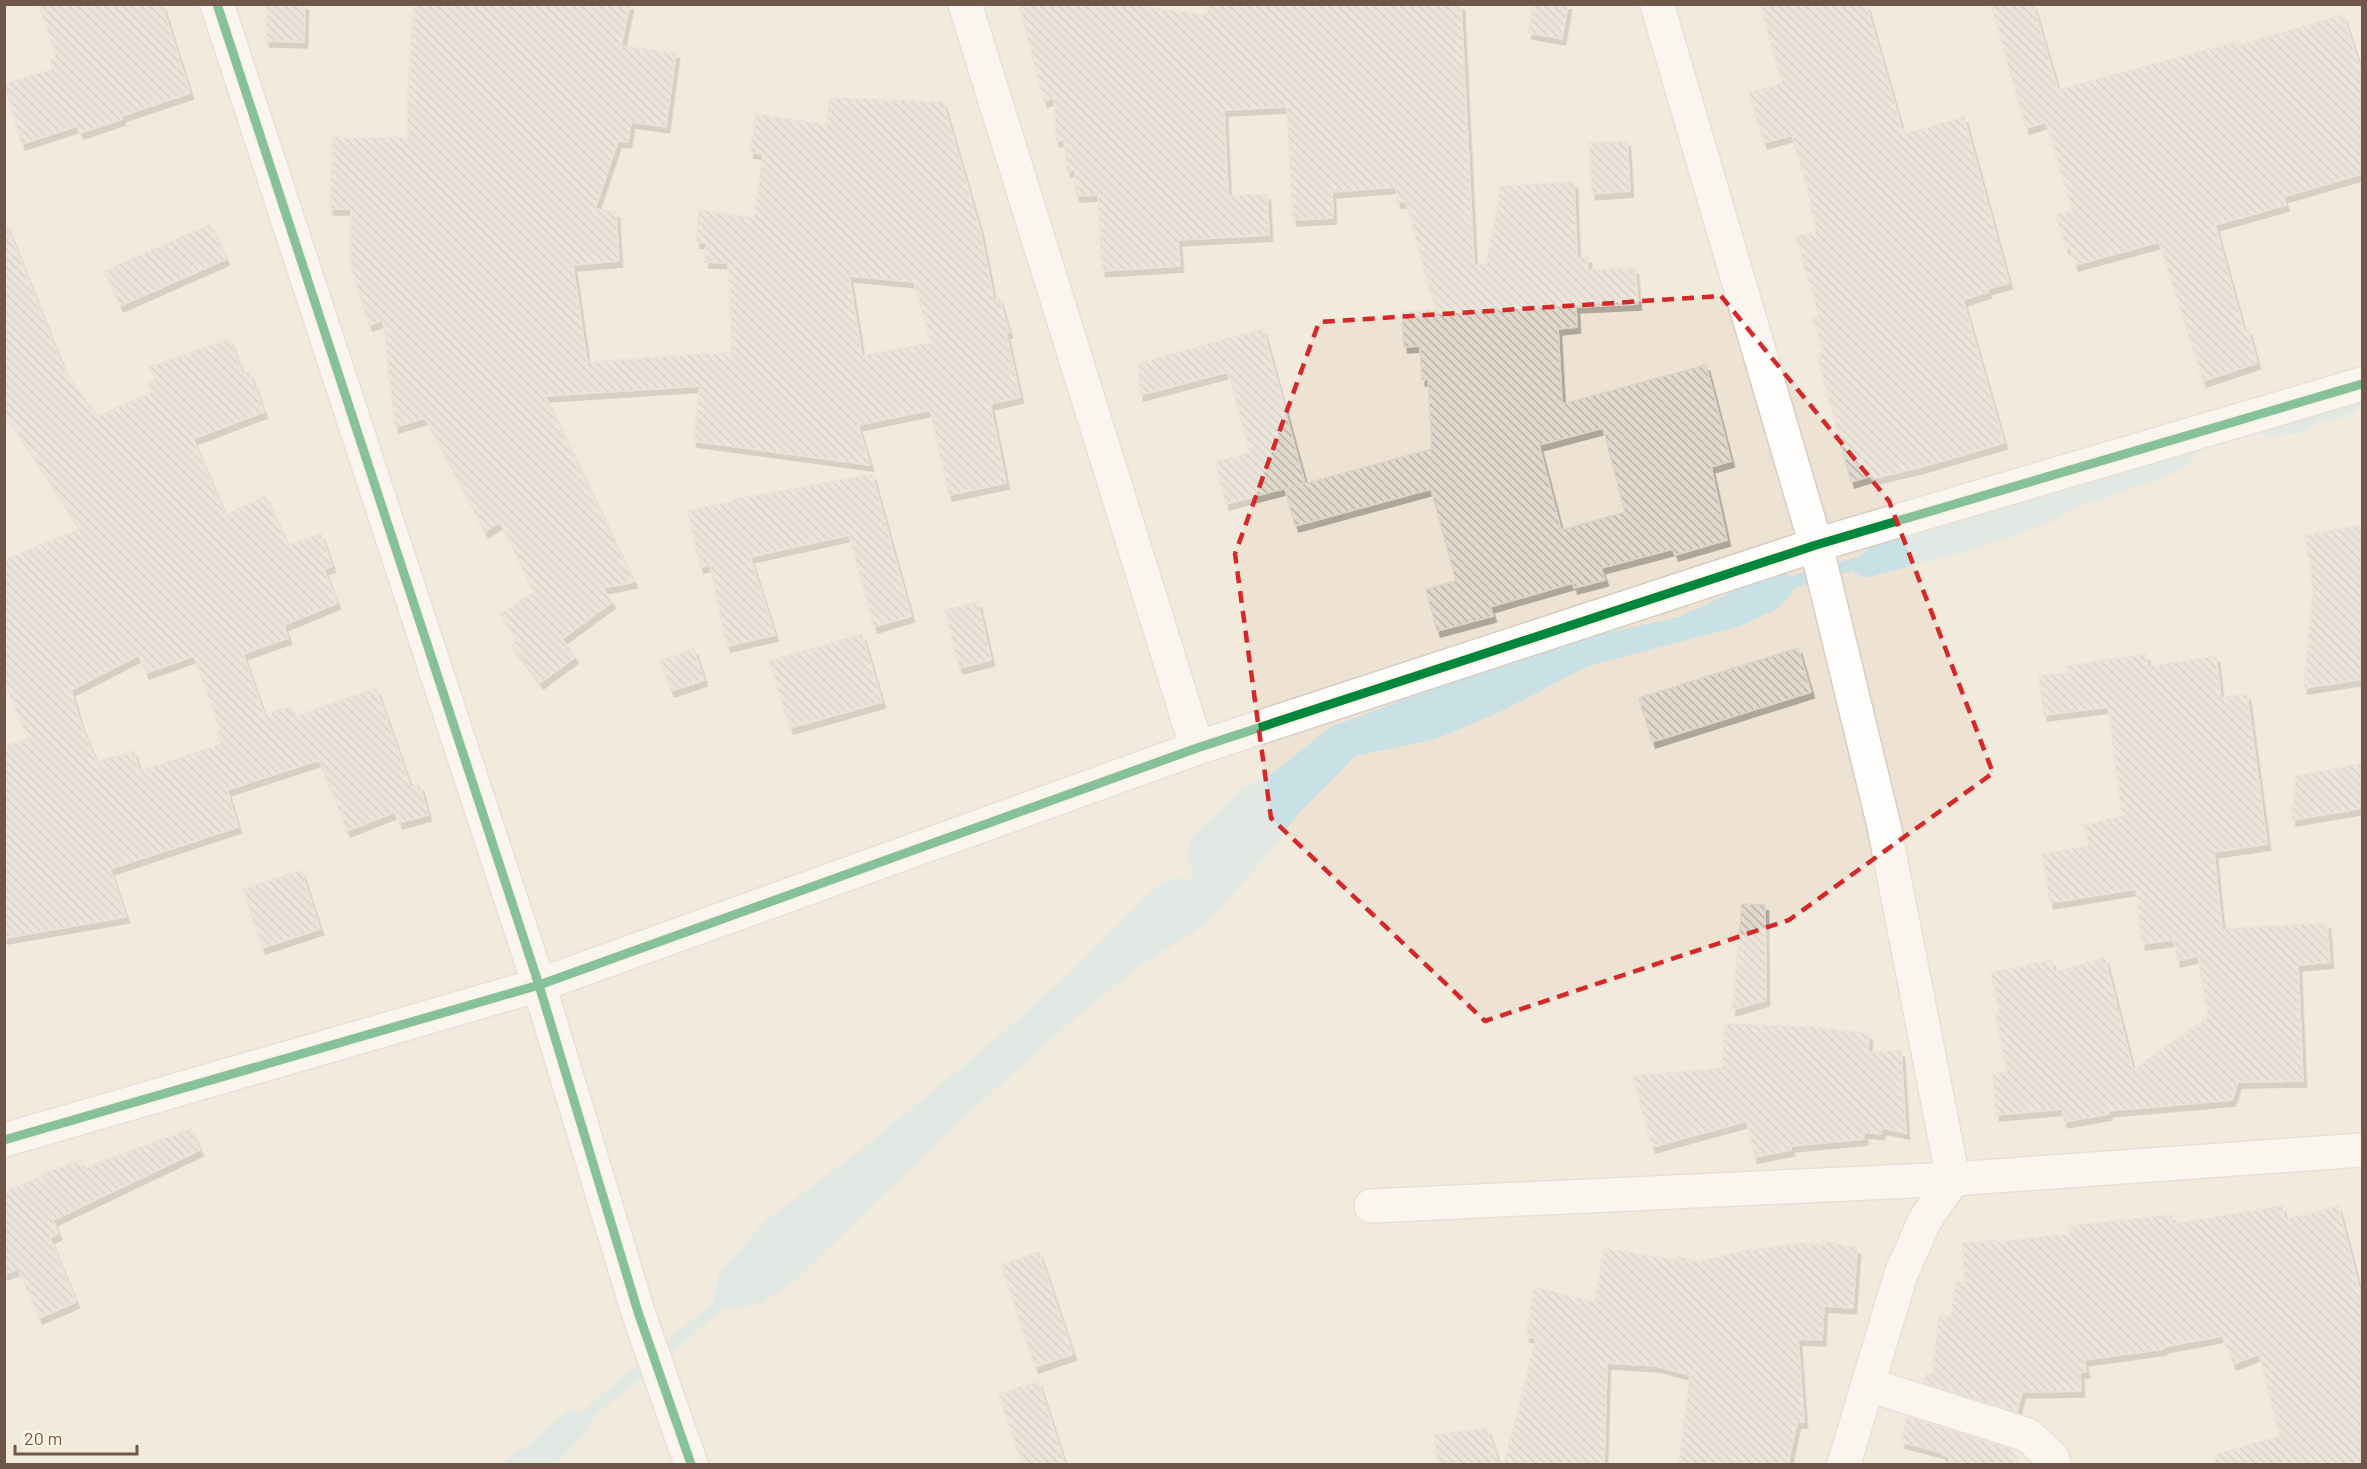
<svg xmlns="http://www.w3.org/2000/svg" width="2367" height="1469" font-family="Barlow,sans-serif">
<defs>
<pattern id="building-back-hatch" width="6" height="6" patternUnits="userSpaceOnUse" patternTransform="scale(1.5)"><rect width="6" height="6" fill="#e1d8ce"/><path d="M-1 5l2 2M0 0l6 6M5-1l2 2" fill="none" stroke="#bbb2a9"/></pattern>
<filter id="shadow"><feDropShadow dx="3.5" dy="6" stdDeviation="0" flood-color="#0004"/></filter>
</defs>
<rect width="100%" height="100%" fill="#f5f0e6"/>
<rect fill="#eee2d3" x="5" y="5" width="2357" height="1459"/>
<g fill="#c9e1e4">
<path d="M2362,390V406L2343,418L2320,421L2300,433L2267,436L2256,430Z"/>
<path d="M2197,449L2189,464L2167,476L2077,507L2054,521L1971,550L1865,578L1855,573L1849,565L1872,546Z"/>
<path d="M1785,573L1798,580L1790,596L1775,610L1740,626L1588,666L1504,710L1436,739L1355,756L1298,814L1254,870L1204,925L1137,968L1077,1016L954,1126L799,1277L762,1304L712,1310L719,1274L767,1219L858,1152L976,1056L1055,987L1153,889L1174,878L1191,880L1193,869L1186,859L1191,838L1238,792L1272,774L1330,727L1559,643L1679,617L1747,585Z"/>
<path d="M570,1409L593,1421L587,1432L555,1464H500L531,1443Z"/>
</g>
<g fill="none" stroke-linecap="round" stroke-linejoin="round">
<g stroke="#c9e1e4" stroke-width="12">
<path d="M1837,569L1865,561"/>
<path d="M1785,585L1817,574"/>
<path d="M572,1427L725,1300"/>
</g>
</g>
<g fill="url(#building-back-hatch)" stroke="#ddd3c9" stroke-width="1.5" fill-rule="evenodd" filter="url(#shadow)">
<path d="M39,4H162L190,93L121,116L122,119L80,133L77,126L22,144L4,84L53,69L50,60L56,58Z"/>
<path d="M267,4H305L304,42L266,41Z"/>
<path d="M414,4H630L621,46L676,53L666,127L631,122L628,142L618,141L595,209L616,212L619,261L573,265L587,362L732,352L728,263L705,262L706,243L696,242L699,210L754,218L763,154L750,152L756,114L826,125L830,98L943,102L980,230L994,300L999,298L1009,332L1006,333L1020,397L990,404L1006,483L949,495L930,410L858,425L870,465L693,441L700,386L545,396L634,582L603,588L612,602L562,639L575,657L540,683L511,644L517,640L500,614L534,592L500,522L485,532L425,418L395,427L383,320L369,325L350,265L351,209H330L333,137L408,138V86ZM849,276L914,282L931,343L862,356Z"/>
<path d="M1019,4H1150L1151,8L1207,15L1208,4H1461L1474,265H1486L1501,186L1574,182L1577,258L1588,257V270L1635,268L1638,304L1576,307L1577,327L1558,329L1562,404L1706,365L1731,461L1711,467L1727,540L1675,555L1673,549L1601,568L1605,580L1574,588L1573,583L1490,607L1493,616L1437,631L1426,589L1456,581L1431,489L1295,526L1285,489L1432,449L1428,379L1422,380L1420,346L1404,347L1402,312L1435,309L1406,202H1397L1396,187L1332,192L1333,218L1293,220L1287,107L1224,110L1228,196L1267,194L1269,235L1178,240L1180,266L1102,271L1098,195L1076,196L1075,170L1067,171L1064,140L1056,141L1054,98L1044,101ZM1603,428L1625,512L1561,530L1539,445Z"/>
<path d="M1533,4H1568L1562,39L1528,33Z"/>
<path d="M1760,4H1866L1902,130H1904L1905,134L1964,117L2009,283L1987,289L1988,292L1963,300L2004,443L1918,468L1874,478V475L1851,482L1817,354L1823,352L1813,317L1819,316L1796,237L1817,231L1810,205L1812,204L1792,135L1764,143L1749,93L1782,83Z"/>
<path d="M1991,4H2033L2058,90L2239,41L2240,45L2343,15L2362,74V174L2283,197L2286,205L2215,225L2244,331L2248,329L2257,363L2203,381L2159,242L2075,265L2070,247L2066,249L2056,215L2072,210L2046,122L2026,128Z"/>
<path d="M1627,141L1630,191L1592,194L1589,143Z"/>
<path d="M4,224H6L62,365L73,383L98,416L152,392L149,382L155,379L149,367L229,339L243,374L249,372L264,412L193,439L225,515L265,496L288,545L321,534L332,566L324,569L337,603L284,625L288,638L243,654L264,715L290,707L294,717L376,688L411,788L420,785L428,815L399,823L395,812L347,831L319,760L227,790L238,827L110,869L126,917L4,938V746L28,739L4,682V560L80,529L4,411ZM139,655L146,673L194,656L220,730L216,731L221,744L139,771L134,751L96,762L79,719L71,690Z"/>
<path d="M210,224L226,259L120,306L105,271Z"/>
<path d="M1263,329L1305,483L1226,504L1215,462L1250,453L1228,372L1140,395L1139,363Z"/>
<path d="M872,474L911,616L874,627L849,535L750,557L775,635L727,646L710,565L700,567L688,510L733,502L732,500Z"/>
<path d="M2362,525V679L2304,688L2313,587L2305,535Z"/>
<path d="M978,602L991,660L959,668L945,610Z"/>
<path d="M862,634L882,702L790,728L769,661Z"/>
<path d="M1798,648L1811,692L1652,742L1639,698Z"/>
<path d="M694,649L704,680L671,691L660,661Z"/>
<path d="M2146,654L2148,667L2216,656L2221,698L2247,694L2267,844L2214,852L2222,929L2327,923L2330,962L2298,965L2303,1081L2238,1082L2232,1100L2108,1111L2109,1114L2064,1122L2062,1109L1996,1115L1993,1073H2007L1996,1015L2000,1014L1991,973L2051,960L2054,972L2105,958L2133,1070L2208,1017L2198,956L2177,961L2174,940L2142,944L2136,889L2050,903L2042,854L2089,846L2084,825L2122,816L2108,707L2044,715L2039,676L2068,673L2066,666Z"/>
<path d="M2362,764V808L2292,820L2296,776Z"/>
<path d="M301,870L320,929L262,948L243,889Z"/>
<path d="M1742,904L1765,905L1766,1000L1732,1010Z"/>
<path d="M1725,1024L1814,1027L1869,1034L1868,1052L1901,1051L1906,1133L1882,1128L1881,1134L1864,1132V1139L1790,1146L1791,1150L1754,1157L1747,1121L1652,1147L1633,1076L1722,1068Z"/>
<path d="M191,1129L200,1150L53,1220L58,1234L50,1238L76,1302L39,1318L18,1269L4,1274V1192L43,1176L42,1174L80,1160L83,1170L107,1159Z"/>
<path d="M2282,1206L2285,1220L2338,1206L2362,1299V1464H2215L2214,1455L2280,1436L2259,1354L2233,1364L2222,1336L2163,1347V1349L2084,1360L2086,1372L2080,1373L2081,1391L2022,1392L2017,1412L1924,1383L1926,1374L1932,1375L1939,1315L1951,1317L1956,1281L1965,1282L1963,1243L1996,1240V1242L2069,1234V1226L2172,1215L2173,1224Z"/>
<path d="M1823,1241L1857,1248L1853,1308L1824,1306L1822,1340L1798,1339L1804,1422H1797L1788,1464H1679L1690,1375L1656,1366L1607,1363L1604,1464H1504L1536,1338L1526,1336L1534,1287L1595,1302L1604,1248L1675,1260L1676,1256L1698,1262L1742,1251L1803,1243L1822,1245Z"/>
<path d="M1039,1252L1073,1354L1035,1367L1001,1265Z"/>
<path d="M1038,1381L1065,1464H1022L999,1394Z"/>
<path d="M1907,1417L2011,1449L2018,1464H1948L1950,1457L1943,1455V1453L1901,1442Z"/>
<path d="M1487,1428L1499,1464H1438L1434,1435Z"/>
</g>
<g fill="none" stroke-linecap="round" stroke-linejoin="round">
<defs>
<g id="street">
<path d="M217,4L539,985L638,1312L691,1464"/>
<path d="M965,4L1197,748"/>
<path d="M1657,4L1816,545L1884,826L1953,1179L1925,1220L1901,1274L1844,1464"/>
<path d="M4,1140L539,985L1197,748L1816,545L2362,384"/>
<path d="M1371,1206L1953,1179L2362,1150"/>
<path d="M1869,1385L2028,1435L2053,1459L2054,1464"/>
</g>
</defs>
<use href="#street" stroke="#d6cdc4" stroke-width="36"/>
<use href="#street" stroke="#fefdfb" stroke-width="33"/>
<defs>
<g id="cycleway">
<path d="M217,4L539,985L638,1312L691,1464"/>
<path d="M4,1140L539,985L1197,748L1816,545L2362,384"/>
</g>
</defs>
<use href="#cycleway" stroke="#fef5e5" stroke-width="13"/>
<use href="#cycleway" stroke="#00873e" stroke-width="9"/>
</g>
<path d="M0 0H2367V1469H0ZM1721,296L1889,501L1993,773L1789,920L1485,1021L1271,818L1235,554L1319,322Z" fill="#f5f0e6" fill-opacity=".55" fill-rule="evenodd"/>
<path fill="none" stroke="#d62828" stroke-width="4.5" stroke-dasharray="12 8" stroke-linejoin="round" d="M1721,296L1889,501L1993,773L1789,920L1485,1021L1271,818L1235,554L1319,322Z"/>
<rect width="2367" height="1469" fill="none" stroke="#705749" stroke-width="12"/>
<path d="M15 1445v9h122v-9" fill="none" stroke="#705749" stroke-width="3"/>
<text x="24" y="1445" font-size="18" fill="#705749" stroke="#fef5e5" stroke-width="4.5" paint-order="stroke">20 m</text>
</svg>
